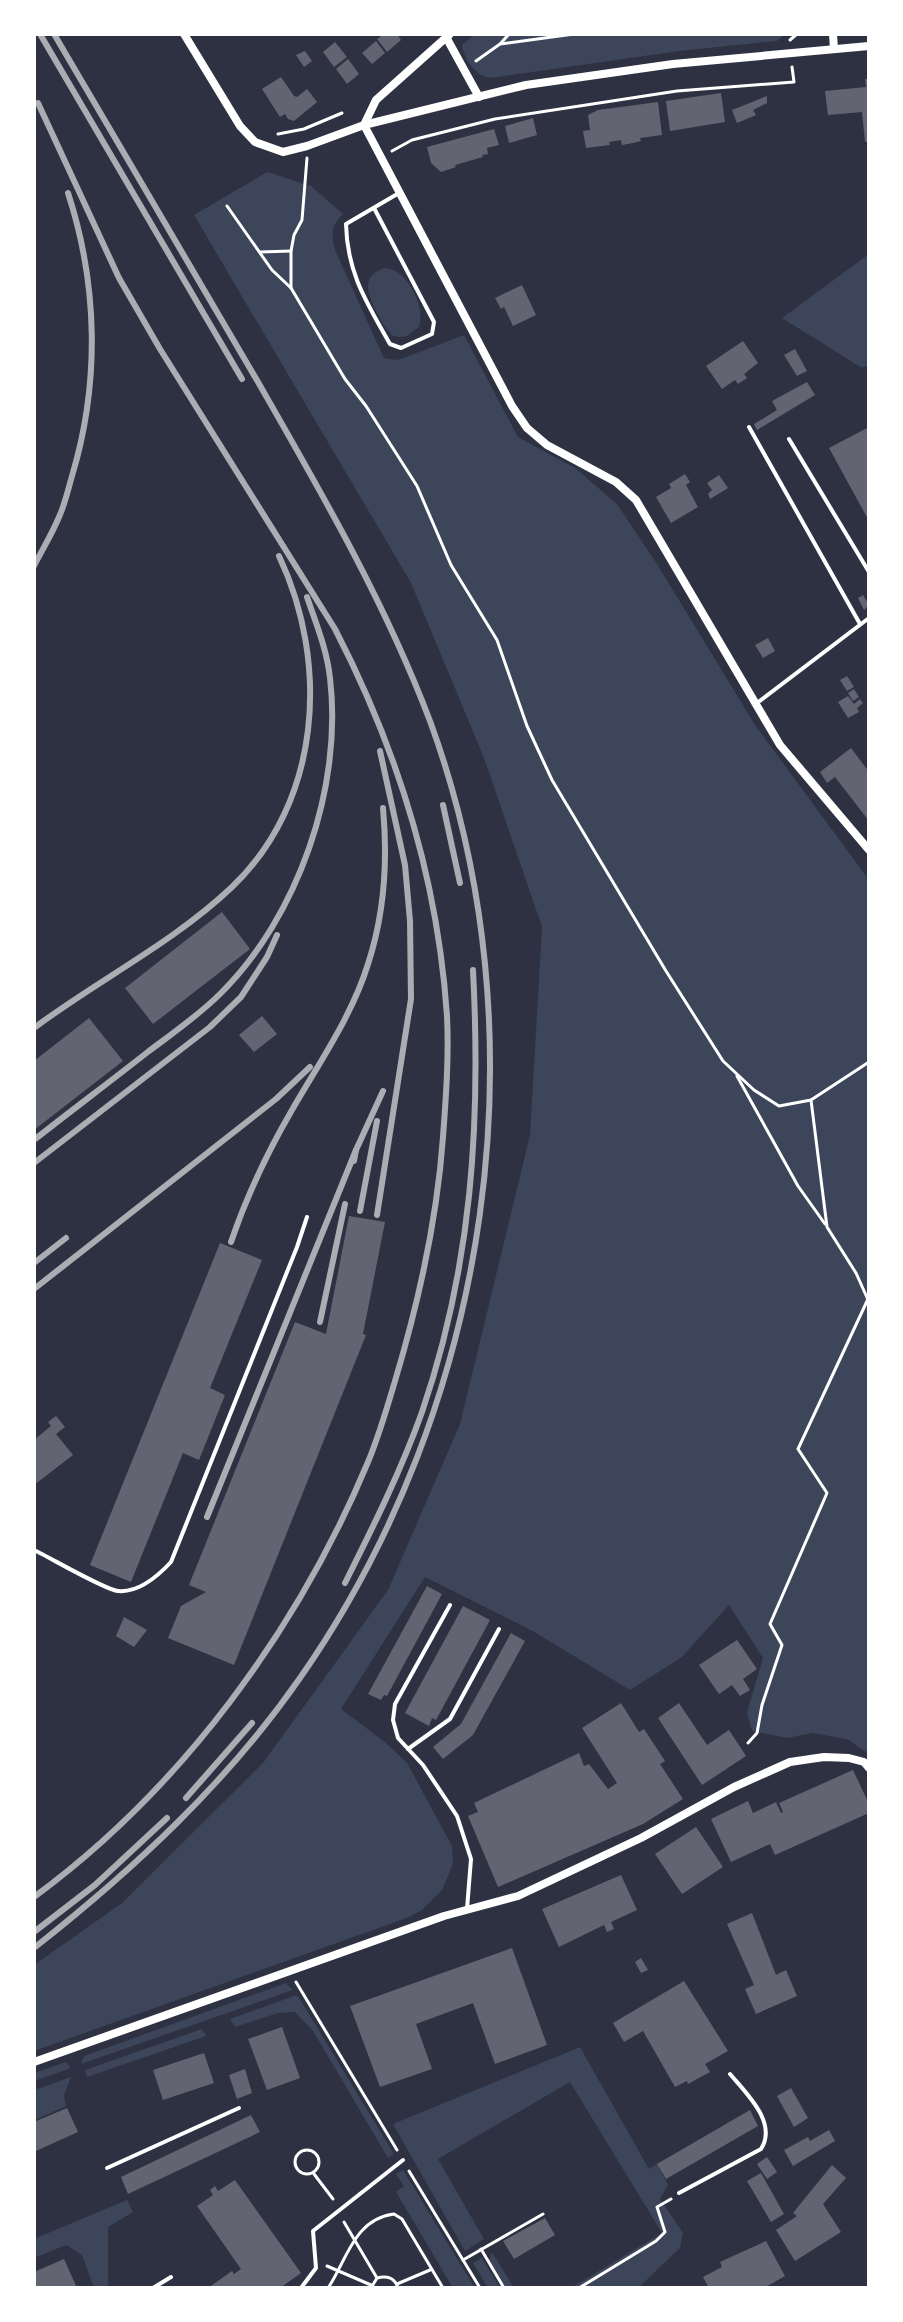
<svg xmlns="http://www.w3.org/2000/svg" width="903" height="2322" font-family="Signika,sans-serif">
<rect width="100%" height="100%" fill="#2d3142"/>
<g fill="#3c4559">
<path d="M476,34H784V35L777,41L679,51L490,78C475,75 464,60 462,45Z"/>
<path d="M267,172L311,186L343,214C331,225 331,235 335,250L384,358L398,360L464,335L518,437L575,468L617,504L657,564L755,725L869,880V1754L847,1739L812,1733L787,1738L752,1731L747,1712L763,1658L729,1605L682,1657L630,1690L531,1630L425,1577L341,1709L385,1742L407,1763L452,1846L453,1864L442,1890L422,1910L407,1918L34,2051V1965L122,1903L263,1763L388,1590L460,1424L530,1135L542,927L484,758L411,583L194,215Z"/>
<path d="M869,254V365L862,368L782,318Z"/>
<path d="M384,268C407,268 426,307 419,327L407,336C402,337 399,337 394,336C385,332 367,296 368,286C368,276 376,271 384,268Z"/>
<path d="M286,1983L293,1990L81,2064L84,2056Z"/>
<path d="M294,1996H298L394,2154L388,2158L313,2031L295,2012L278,2013L235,2027L230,2019Z"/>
<path d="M202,2029L206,2036L87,2077L85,2070Z"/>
<path d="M580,2047L649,2169L657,2164L668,2185L660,2199L683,2233L680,2248L638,2288H571L662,2233L570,2082L438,2159L484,2239L465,2251L393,2124Z"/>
<path d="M66,2062L71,2068L34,2081V2073Z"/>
<path d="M71,2077L64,2095L66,2106L35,2120L34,2090Z"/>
<path d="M403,2170L475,2288H453L396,2192L404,2186L396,2174Z"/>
<path d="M127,2200L133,2212L108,2227V2288H94L82,2255L66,2245L34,2258V2239Z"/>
<path d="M492,2252L514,2288H506L489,2260Z"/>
<path d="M482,2258L500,2288H488L473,2263Z"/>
</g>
<g fill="#626471">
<path d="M384,34H397L401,40L387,52L377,39Z"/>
<path d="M376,41L385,53L372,64L362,53Z"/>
<path d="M335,42L347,57L334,67L323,52Z"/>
<path d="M305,51L312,61L304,67L296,55Z"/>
<path d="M348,59L359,74L347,84L336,69Z"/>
<path d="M281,77L294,96L297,97L307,89L317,102L294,121L288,119L285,114L280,117L262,89Z"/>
<path d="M865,79H869V141L865,142L862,112L828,115L825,91L866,87Z"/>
<path d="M721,93L725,122L670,131L666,101Z"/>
<path d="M767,96V103L753,110L756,115L737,123L732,110Z"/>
<path d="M658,102L662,135L640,138L641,141L633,143L622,145L621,140L609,142L610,145L586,148L583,131L590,130L588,115L598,110Z"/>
<path d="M533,118L537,135L509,143L505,126Z"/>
<path d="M494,129L499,145L487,148L488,154L482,155L483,157L455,165L456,167L441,172L431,163L427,147Z"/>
<path d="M522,285L536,315L513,326L504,307L501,309L495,298Z"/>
<path d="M743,341L758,363L744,374L747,378L738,384L735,380L722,389L706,366Z"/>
<path d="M795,349L807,371L797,376L784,355Z"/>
<path d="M807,382L815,395L757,430L754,424L777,410L772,401Z"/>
<path d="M869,427V521L829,448Z"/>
<path d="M685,474L690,482L686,485L698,507L671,523L656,497L671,488L669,484Z"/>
<path d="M719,475L728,488L710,499L708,494L712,490L707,483Z"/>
<path d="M863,595L869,605L864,610L858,598Z"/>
<path d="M768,638L775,651L763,658L755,645Z"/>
<path d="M847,676L854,687L847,691L840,680Z"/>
<path d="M854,689L859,697L853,701L848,693Z"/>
<path d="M848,696L854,704L860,699L863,703L857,708L859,712L848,718L838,702Z"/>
<path d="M851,748L869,772V821L835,777L827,783L820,772Z"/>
<path d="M222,912L250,949L153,1024L125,988Z"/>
<path d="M262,1016L277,1034L254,1052L239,1035Z"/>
<path d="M89,1018L123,1061L34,1130V1061Z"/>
<path d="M349,1216L385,1222L363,1334L366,1335L234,1665L168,1638L181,1606L206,1592L189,1585L295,1322L326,1334Z"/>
<path d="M220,1243L262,1260L210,1388L225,1395L199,1460L183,1453L131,1582L90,1565Z"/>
<path d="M56,1416L65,1427L56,1434L73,1455L34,1485V1440L51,1426L48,1422Z"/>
<path d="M427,1586L442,1594L387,1696L384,1695L381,1700L368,1694Z"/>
<path d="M463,1606L490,1620L436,1720L432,1718L429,1726L405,1713Z"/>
<path d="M124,1617L147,1630L134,1647L116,1636Z"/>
<path d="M511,1633L525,1641L473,1735L443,1759L433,1747L461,1724Z"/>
<path d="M737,1640L757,1669L743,1679L750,1690L740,1696L732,1685L719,1694L699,1665Z"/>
<path d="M621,1703L639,1732L644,1729L665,1761L660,1764L683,1799L643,1824L498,1887L468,1816L478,1812L474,1803L579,1753L584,1766L589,1764L608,1789L617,1783L582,1728Z"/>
<path d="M679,1703L707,1745L729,1730L746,1756L702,1785L658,1718Z"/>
<path d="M853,1770L869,1804V1813L775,1855L770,1844L731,1862L711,1819L748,1801L753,1813L776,1802L781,1813L783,1812L779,1803Z"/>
<path d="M696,1827L723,1867L682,1894L655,1854Z"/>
<path d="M621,1875L637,1910L611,1922L614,1929L607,1932L604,1925L559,1947L542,1909Z"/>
<path d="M752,1913L776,1975L786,1970L797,1996L756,2014L745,1989L754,1985L727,1924Z"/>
<path d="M512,1948L547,2045L495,2064L473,2003L416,2024L432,2069L380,2087L350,2006Z"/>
<path d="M641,1958L648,1970L641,1973L635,1962Z"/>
<path d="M684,1981L728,2051L705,2064L710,2072L688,2084L687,2081L675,2087L643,2031L624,2042L613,2023Z"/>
<path d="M282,2027L300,2078L267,2090L248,2039Z"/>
<path d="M204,2053L214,2083L163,2100L153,2070Z"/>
<path d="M245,2069L252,2093L237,2099L229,2075Z"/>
<path d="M791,2088L808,2118L794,2127L777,2096Z"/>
<path d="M67,2108L78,2132L36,2151L34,2122Z"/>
<path d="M750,2110L758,2126L666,2179L657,2164Z"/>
<path d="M251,2115L260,2132L128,2194L121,2177Z"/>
<path d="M829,2130L835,2141L793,2166L784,2150L808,2137L810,2141Z"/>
<path d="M767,2157L777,2172L767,2179L757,2164Z"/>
<path d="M832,2165L846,2178L823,2204L841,2232L795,2261L776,2230L797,2216L793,2213Z"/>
<path d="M761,2173L784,2214L771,2222L747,2181Z"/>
<path d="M235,2180L301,2273L280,2288H208L232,2271L234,2274L241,2269L197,2206L213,2195L210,2190L215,2186L218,2191Z"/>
<path d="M545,2218L555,2235L514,2259L503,2241Z"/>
<path d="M766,2241L785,2276L764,2288H709L703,2277L722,2267L720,2262Z"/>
<path d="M64,2259L77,2288H34V2272Z"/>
</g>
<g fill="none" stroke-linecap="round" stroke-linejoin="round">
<g stroke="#fff" stroke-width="3">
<path d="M790,40L797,34"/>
<path d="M501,43L509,34"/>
<path d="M476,61L500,44L574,34"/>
<path d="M278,134L304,129L342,113"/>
<path d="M392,151L412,140L495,119L677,91L794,82L792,67"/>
<path d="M307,158L302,220L294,235L291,251V288L345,379L366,406L417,486L451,565L497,640L527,726L552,780L666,971L723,1061L754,1090L779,1106L811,1100L869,1062"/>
<path d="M227,206L272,270L291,288"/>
<path d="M260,252L291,251"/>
<path d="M737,1076L798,1186L825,1224"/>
<path d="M811,1100L827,1227L856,1273L869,1302"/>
<path d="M748,1743L757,1733L762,1705L782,1645L770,1624L827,1493L798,1449L868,1299"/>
<path d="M296,1982L397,2150"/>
<circle cx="307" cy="2162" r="12"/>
<path d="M409,2171L463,2260"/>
<path d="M314,2174L333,2199"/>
<path d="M344,2222L377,2278"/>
<path d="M481,2249L504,2288"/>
<path d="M327,2266L371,2285"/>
<path d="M397,2284L430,2270"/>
<path d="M328,2288C347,2260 354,2219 394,2214L402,2219L443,2288"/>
<path d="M371,2288L377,2278C387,2275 395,2278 398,2288"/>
<path d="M480,2288L463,2260L543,2214"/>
<path d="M579,2288L656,2241L665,2232L657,2207L671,2199"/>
</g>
<g stroke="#fff" stroke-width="4">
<path d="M374,208L434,322L432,334L401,348L390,344C367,303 347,273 346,224L399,193"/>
<path d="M749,427L860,624"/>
<path d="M789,439L869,572"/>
<path d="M757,703L869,618"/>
<path d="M34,1550C49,1557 105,1590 118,1591C139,1593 158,1576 171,1562L297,1247L307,1217"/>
<path d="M450,1605L395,1704L393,1720L398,1738L423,1765L457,1816L471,1859L467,1909"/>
<path d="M408,1749L450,1719L499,1629"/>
<path d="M107,2168L239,2108"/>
<path d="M679,2193L761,2149C778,2123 746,2093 730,2074"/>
<path d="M153,2288L171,2277"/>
<path d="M301,2288L316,2268L313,2231L403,2160"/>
</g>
<g stroke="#fff" stroke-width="8">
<path d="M184,34L240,126L255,142L283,152L307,146L364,125L526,85L673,64L869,46"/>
<path d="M833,34L834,49"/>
<path d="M446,37L479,97"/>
<path d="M364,125L512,406L527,428L547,445L616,482L636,500L780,745L869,850"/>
<path d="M364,125L376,100L450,34"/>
<path d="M34,2062L444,1916L518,1896L641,1838L734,1787L790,1762L824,1757L849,1758L864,1762L869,1768"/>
</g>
<g stroke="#abadb3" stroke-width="6">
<path d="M40,34L242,379"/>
<path d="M34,566C42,550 52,534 59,517C65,504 68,490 72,476C100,383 98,285 68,193"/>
<path d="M443,805L460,883"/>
<path d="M34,1028C98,980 173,943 232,887C321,802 330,664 279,556"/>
<path d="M34,1140C72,1110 111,1081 149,1051C173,1033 199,1015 220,994C298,917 343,787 330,678C327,650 316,623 307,597"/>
<path d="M354,1161L356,1150L383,1091"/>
<path d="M34,1163L210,1027L241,997L267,957L277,935"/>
<path d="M360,1211L377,1121"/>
<path d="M377,1215L411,999L410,921L405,865L380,751"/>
<path d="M231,1242C247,1195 267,1153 292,1110C319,1063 352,1016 368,964C385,912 388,862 383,808"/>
<path d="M34,1263L66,1238"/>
<path d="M34,1289L276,1099L310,1067"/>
<path d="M320,1322L345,1204"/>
<path d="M207,1517L356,1150"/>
<path d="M345,1583C373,1527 401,1471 422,1412C472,1266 481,1123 473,970"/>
<path d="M186,1798L252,1723"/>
<path d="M34,1897C181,1789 298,1630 368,1462C379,1436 387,1408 395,1381C419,1301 437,1221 443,1137C446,1097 449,1056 447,1016C438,881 397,749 335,629L160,349L119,278L38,103"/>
<path d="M34,1932L95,1885L167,1818"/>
<path d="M34,1948C134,1869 227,1783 300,1678C491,1405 545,1035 430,721C385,602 321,492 258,382C190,265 122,150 54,34"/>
</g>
</g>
<rect width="903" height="2322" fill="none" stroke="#ffffff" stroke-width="72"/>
</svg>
